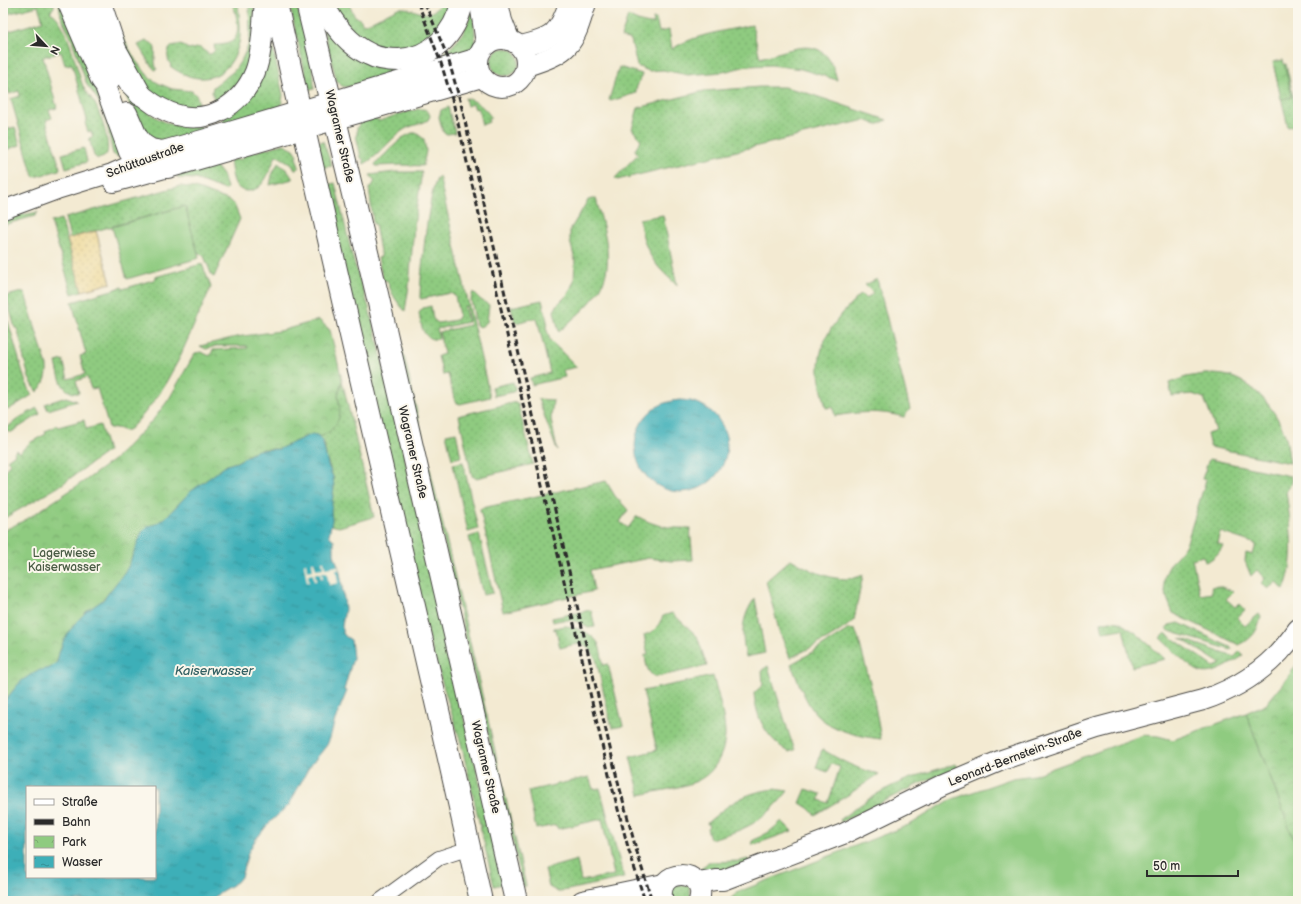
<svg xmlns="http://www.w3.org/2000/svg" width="1301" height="904" font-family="'Balsamiq Sans',sans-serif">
<defs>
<pattern id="grass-dots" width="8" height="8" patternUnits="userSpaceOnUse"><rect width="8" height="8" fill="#8fcb80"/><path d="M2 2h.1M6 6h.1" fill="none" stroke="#7cae6f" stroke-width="1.8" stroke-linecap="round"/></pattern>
<pattern id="sand-dots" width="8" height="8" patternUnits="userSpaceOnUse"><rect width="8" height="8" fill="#eeda9e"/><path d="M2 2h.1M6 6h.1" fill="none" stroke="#cb8" stroke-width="1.8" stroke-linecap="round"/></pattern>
<pattern id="park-crowns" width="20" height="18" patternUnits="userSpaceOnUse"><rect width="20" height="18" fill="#8fcb80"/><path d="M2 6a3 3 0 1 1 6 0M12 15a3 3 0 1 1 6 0" fill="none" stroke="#7cae6f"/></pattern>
<pattern id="water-ripples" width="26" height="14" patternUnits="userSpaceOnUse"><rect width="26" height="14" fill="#3eafb8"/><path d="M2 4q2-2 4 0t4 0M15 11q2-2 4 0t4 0" fill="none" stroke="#348f96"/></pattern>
</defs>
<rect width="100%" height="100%" fill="#fbf7ec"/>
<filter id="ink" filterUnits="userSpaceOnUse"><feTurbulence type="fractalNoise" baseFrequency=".025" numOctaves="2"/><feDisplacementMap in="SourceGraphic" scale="8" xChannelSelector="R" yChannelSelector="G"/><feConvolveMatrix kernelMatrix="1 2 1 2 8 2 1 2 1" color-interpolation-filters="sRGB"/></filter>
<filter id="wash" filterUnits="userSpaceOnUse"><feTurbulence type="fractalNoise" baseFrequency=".012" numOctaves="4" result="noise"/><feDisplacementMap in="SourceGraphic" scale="16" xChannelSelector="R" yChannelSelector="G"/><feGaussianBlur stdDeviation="0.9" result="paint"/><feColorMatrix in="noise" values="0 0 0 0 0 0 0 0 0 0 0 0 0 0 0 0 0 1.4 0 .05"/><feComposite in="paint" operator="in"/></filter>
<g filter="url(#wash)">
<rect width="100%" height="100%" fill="#f3ead2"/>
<g fill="url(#grass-dots)" stroke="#5d7b56">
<path d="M3,3H54V7L50,12C67,19 76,69 83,86C86,93 92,98 95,104C100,113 112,146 106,155C105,157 101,158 98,159L94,156L89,138L93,137L91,131L88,132L85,123L87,120L72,64L65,65L61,52L43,57L57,108L49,110L52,118L46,120L60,168L59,170L35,177L33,176L11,99L20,96L19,91L9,94L3,71V46L5,45L3,33L43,21L38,6L3,15Z"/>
<path d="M64,3L119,152L118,157L113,154L112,150L107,124L98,100L87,85L72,40L61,16L59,5Z"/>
<path d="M231,3H238C239,16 242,31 239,43C230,80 199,88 170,66L171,65C165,57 167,44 179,45C183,45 186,48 189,49L192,48L193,49C201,45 202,50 209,54H211L215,50L214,45C232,45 240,40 237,21C236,14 235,8 231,3Z"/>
<path d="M249,3H254C255,27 254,65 239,84C232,92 224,98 215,103L212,92L213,87L234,71L242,59L248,46L250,33Z"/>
<path d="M289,3H296C303,31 315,60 314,89L309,90Z"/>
<path d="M332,3H348L354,15L361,20L362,23L366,24L398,8C416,6 427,24 441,3H449C442,39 409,58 375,45C370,43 362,41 358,37C350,29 340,13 332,3Z"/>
<path d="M471,11L473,13L476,44L470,53L347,87L342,86L337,82L320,16L332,33L431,62C452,49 465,37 471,11Z"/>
<path d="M628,16C636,21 645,24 654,24L653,19H656L659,32L669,30L672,49C695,34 725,31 752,25L760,58C795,49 826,31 837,80L801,69L771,65L747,66L723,72L688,75L663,70L649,71L637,66L631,40L621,37Z"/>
<path d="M116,25L136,61L150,78L158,83L172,89L192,91L197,96L200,108H186L159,99L142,82Z"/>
<path d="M270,34L283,95L281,107L225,128L223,119Z"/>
<path d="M146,41C162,44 151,59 157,69L155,70L150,64L138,45Z"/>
<circle cx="505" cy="62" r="14"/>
<path d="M1286,64L1298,117V125L1288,127L1274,67Z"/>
<path d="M619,67L642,74L636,89V93L611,101L609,100Z"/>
<path d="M122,85C145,111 163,131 201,126L202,133L163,145L141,133Z"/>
<path d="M760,87H784L804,92L887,120L877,125L865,120L617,180L615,178L638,154L635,150L641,140L632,129L638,108L704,91Z"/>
<path d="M465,98C476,100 485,108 491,117L488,118L489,122L482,125L478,108L475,109L473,104L467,106Z"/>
<path d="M448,107L455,133L447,134L443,132L439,117L441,110Z"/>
<path d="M419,109C425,109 428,109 430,116L428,120C420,125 410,125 402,131C388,141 379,156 364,164L363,159L361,158L356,135L357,134V128L361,121L374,118L380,121L396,115Z"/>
<path d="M15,127L20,145L3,151V130Z"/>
<path d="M412,133H416L424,139L426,151L423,166L402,165L376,166L375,164L402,138Z"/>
<path d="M323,141L332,166L320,168L316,144Z"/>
<path d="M284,144L294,149L298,155L296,157L299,167L296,170L290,163L276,155C272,165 268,178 260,186C257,189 253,190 249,191C232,192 232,173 230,160L243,159L242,155Z"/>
<path d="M84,148L87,162L66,168L62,154Z"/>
<path d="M278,163L287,170L293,179L270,185L272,175Z"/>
<path d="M215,165L223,175L227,188L225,190L195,179L178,178L177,173L204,166L205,169Z"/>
<path d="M395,172H422L414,226L409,286L405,311C396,301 391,293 387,280L383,281L378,258L381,257L375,224H373L372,212L369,188L372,186L375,181L370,175Z"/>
<path d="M439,176L490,397L460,404L455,402L448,374L443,375L438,356L444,354L439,332L470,325L466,306H464L468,322L437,329L439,339C423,342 421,325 419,313L423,308L431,306L433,319L438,323L456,320L459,315L455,296L450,293L421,299L420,298C420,280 429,183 439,176Z"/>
<path d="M335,183L353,259L369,308L378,342L503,884L494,886L461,743L430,644L323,186Z"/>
<path d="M180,186L195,188L231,201L234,204L240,219L214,277L212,276L204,256L197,252L185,206L70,238L65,218Z"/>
<path d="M596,198C603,229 618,266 596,295C586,309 571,320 559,332L554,311L558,304L568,294L574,281L575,260L570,241V230L588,200Z"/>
<path d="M38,212L35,216L3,225V218Z"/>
<path d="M663,215L677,285C652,264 645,251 639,219Z"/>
<path d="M61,219L82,291L72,294L51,222Z"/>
<path d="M202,264L211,287L178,361L160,393L143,415L130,429L125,431L117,428H109L97,388L91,389L87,377L76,381L79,393C61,395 59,375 56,362L63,360L68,379L85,374L80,356L86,354L72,302L122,287L123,289L156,279L155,277Z"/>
<path d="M877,279L910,409L904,417C880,410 859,412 835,416L833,407L826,408C823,394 818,379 819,365C821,334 841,314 861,294L866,299L873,293L865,285Z"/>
<path d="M22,292L25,294L47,366C48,377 44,385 37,392L29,378L22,351L23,350L17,328H15L6,296Z"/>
<path d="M473,292L481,300L489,305L487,322L482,326L479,327L476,325L471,299Z"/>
<path d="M542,300L548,325L546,327L550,340L577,367L563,370L565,377L532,385L530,378L550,373L537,318L515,323L511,307Z"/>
<path d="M8,321L25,380L32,395L8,410L3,405V323Z"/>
<path d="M397,333L399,334L526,886L523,887L396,334Z"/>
<path d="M1204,374C1212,374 1221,374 1229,376C1256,384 1276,410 1285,435C1288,443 1288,454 1290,463L1210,447L1207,434L1216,431L1204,398L1192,394L1172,396L1169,383L1186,377Z"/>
<path d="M342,380L374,517L339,527L331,525L332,520L331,511L334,487L333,477L326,456L324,442L320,437L323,436L339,403L338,395Z"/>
<path d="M513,382L515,389L513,392L494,396L492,387Z"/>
<path d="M66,397L77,401L48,410L45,404Z"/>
<path d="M538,399L553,400L551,419L557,450Z"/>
<path d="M516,402L518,404L533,464L476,478L472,476L459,416L461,415Z"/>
<path d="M37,408L40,414L10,433L8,431L3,435V431L19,418Z"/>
<path d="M84,420L86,429L100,425L108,451L58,487L3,519V474L10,463L7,460L15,454L14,453L16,450L19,453L31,442L46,434L45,431L53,428L56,425L58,427Z"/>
<path d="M456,432L461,457L452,459L446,434Z"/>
<path d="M1209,459L1290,476L1292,483L1286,490C1290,523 1297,558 1284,590L1276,582L1268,589L1261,583L1265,579L1257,570L1251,576L1245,561L1246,553L1253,555L1256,544L1220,532L1217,543L1223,546C1218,554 1214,559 1205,562L1203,556L1192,559L1200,595L1212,593L1211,587C1220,586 1225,587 1233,592L1226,599L1235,607L1239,604L1245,610L1237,618L1245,626L1259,614L1261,617C1258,631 1252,639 1239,645L1173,613C1165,593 1158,582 1172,562C1178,554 1182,552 1187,542L1206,480L1202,479Z"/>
<path d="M463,462L478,529L468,532L453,464Z"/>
<path d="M606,481L615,496L628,510L620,522L628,528L637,516C654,526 671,529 690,528L693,560L671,561L649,558L590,570L594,591L503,612L480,509L482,508Z"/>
<path d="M479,534L493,593L483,595L469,537Z"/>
<path d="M791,559C811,571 840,586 863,575L854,620C836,637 811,647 790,658L779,630L766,581Z"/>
<path d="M755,598L765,653L746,657C741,633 741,618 755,598Z"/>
<path d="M591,610L595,627L588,628C578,620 566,618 553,622L552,618Z"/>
<path d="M672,613L697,636L707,666L656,677C647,674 646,664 645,655H648L644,635C656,631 657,628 663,616Z"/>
<path d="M1110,621L1119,622L1136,633L1165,659L1132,667L1123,629L1103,632L1101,623Z"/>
<path d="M1179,623L1232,648L1231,650L1172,632L1166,629L1169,625Z"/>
<path d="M565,626C576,627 592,633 598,643C601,649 602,658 603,665L608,664L623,726L612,728L596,659C586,639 580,643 560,648L556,629L554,630V628Z"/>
<path d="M849,629L855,630L858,637L873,694L881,739C857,736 827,730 812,709C803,695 797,679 791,664L813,652Z"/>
<path d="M1165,633L1214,667L1221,664L1180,638L1234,657L1240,651L1243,656C1232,663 1214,676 1201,672C1190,669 1169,646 1160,638Z"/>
<path d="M768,666L790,737L795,750L789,752C766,738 756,718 754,693L763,685L762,670Z"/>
<path d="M713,676C717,691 726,721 725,736C724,755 714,773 697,781C681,788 657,791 640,795L630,757L657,750L643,691Z"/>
<path d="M822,749C841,761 857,769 879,774L848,795L815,815L808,808L800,803L806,789L821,794L819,800L828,803L840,767L831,764L828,772L816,768Z"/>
<path d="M956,764L958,768L925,781L841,822L840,819C855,809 870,797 886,789C909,777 932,771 956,764Z"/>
<path d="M589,777L593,789L600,788L624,878L558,892L549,887L545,869L577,860L581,881L614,875L602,819L558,829L556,825L536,829L528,791Z"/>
<path d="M774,789L788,791C764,821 747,830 710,839L707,828L709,826L707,823C730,803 743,793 774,789Z"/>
<path d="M782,821L792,831L753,845L752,841L769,832Z"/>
<path d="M748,859L750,864L701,875V869L708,862L740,861Z"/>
<path d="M675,884L689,886L691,898L689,901H672L671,889Z"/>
</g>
<path fill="url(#sand-dots)" stroke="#8c8264" d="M96,231L111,283L82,291L67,239Z"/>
<g fill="url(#park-crowns)" stroke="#5d7b56">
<path d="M1283,60L1292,97L1281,99L1273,62Z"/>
<path d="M319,320L330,330L342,380L338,395L340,411L339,418L335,426L329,432L320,437L317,435L307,436L279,449H263L250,454L237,462L227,465L190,492L167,516L156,524L148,526L142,532L128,567L121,577L103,600L87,611L77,621L59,653L57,662L50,668L15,688L3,703V531L27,519L86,480L115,459L153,420L169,399L195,353L201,352L210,356L213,350L248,348L246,346H216L206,349L200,346L236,337L280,331Z"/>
<path d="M1298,662V851L1246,713L1267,703L1289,676Z"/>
</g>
<g fill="#8fcb80" stroke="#5d7b56">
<path d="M185,206L199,258L127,279L112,227Z"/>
<path d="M1246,713L1298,851V901H728L738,892L911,824L950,800L1013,778L1034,775L1143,735L1158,736L1173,740Z"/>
</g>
<g fill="url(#water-ripples)" stroke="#346d72" fill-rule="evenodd">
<circle cx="681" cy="446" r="46"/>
<path d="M312,434L317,435L322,439L328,465L333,477L334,487L331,511L332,520L329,535L334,541V554L340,572L344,599L345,609L342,626V631L345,636L351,640L353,658L344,690L347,691L335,720L330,738L327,745L308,769L289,805L268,824L254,842L248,853L241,877L237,882L220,892L211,901H3V703L20,682L36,671L50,668L57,662L59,653L63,642L68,633L77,621L87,611L103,600L121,577L128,567L142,532L148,526L156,524L167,516L190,492L227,465L237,462L258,450L279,449ZM27,787H155V877H27Z"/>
</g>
<path fill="#f3ead2" d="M322,561H324L325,568L338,566L339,570H336L338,583L329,585L327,572H322L323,579H321L320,573H315L316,581H314L313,574L308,575L309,582H307L304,564L306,563L307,571L313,570L312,562H314L316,569L323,568Z"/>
</g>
<g filter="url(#ink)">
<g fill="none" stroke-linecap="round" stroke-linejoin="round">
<defs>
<path id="minor" d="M380,901L439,858L470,848"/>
<g id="tertiary">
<path d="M113,183L168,168"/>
<path d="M3,210L57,190L112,173L153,155"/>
</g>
<g id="secondary">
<path d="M87,3L113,78"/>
<circle cx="502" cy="63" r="24"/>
<path d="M520,46C551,39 559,35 569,3"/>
<path d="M97,64L129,152C141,162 153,166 168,168L482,77"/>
<path d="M526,66C570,52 573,47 586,3"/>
<path d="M128,82C153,108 186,129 222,110C238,101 248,89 255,72C263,52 262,24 265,3"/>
<path d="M127,113L137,136L143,144L151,149L163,151L210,138L478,58"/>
<path d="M698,883L716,880H723L843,834L943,785L1002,760L1097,728L1203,700C1242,687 1275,663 1298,629"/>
<path d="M582,901L664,884"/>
<path d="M663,901C653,867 709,866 699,901"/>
</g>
<g id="primary">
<path d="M276,3C341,303 415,601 481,901"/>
<path d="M307,3L377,294L516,901"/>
</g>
<g id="motorway">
<path d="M69,3L102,80"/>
<path d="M100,3L115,49L140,94"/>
<path d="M322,3C333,24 348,44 369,54C378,59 389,60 399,60C432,58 455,34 462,3"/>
<path d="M481,3L487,43"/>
<path d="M497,3L501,21L508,39"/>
</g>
</defs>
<use href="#minor" stroke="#494844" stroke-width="16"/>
<use href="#tertiary" stroke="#494844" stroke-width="20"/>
<use href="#secondary" stroke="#494844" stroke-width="22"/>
<use href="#primary" stroke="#494844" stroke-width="24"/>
<use href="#motorway" stroke="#494844" stroke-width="24"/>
<use href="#minor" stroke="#fff" stroke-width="14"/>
<use href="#tertiary" stroke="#fff" stroke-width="18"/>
<use href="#secondary" stroke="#fff" stroke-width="20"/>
<use href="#primary" stroke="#fff" stroke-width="22"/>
<use href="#motorway" stroke="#fff" stroke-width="22"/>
<g stroke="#2b2b2b" stroke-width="3" stroke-dasharray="6 3" stroke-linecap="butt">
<path d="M418,3L441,63L454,106L609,775L629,851L645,901"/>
<path d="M425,3L448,58L461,104L616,774L636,849L652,901"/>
</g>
</g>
</g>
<g text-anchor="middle" stroke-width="4" stroke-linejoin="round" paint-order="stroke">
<g font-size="12" fill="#2b2b2b" stroke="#fbf7ec">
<text transform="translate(340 136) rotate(77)" y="4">Wagramer Straße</text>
<text transform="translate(145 160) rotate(-20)" y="4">Schüttaustraße</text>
<text transform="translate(413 452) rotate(77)" y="4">Wagramer Straße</text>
<text transform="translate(1015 757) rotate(-21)" y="4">Leonard-Bernstein-Straße</text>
<text transform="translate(486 767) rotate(77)" y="4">Wagramer Straße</text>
</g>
<g font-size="12" fill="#495b44" stroke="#fbf7ec">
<text x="64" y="557">Lagerwiese<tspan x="64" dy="14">Kaiserwasser</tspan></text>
</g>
<g font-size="13" font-style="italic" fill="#336063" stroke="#fbf7ec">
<text x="214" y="675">Kaiserwasser</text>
</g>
</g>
<rect width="1301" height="904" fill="none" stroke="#fbf7ec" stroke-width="16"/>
<rect x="26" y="786" width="130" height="92" fill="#fbf7ec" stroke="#a8a59f"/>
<rect x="34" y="799" width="20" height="6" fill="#ffffff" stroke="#a8a59f"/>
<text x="62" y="806" font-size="12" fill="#2b2b2b">Straße</text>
<rect x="34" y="819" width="20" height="6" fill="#2b2b2b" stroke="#a8a59f"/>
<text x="62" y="826" font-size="12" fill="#2b2b2b">Bahn</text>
<rect x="34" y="836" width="20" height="12" fill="url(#park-crowns)" stroke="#a8a59f"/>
<text x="62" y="846" font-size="12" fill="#2b2b2b">Park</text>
<rect x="34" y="856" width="20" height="12" fill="url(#water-ripples)" stroke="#a8a59f"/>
<text x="62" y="866" font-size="12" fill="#2b2b2b">Wasser</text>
<g transform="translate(46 46) rotate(116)" stroke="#fbf7ec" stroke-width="3" paint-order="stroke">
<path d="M0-3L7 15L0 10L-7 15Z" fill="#2b2b2b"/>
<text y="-6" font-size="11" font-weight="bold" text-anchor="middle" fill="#2b2b2b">N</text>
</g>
<path d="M1147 870v6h91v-6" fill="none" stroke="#2b2b2b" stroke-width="2"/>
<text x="1153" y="870" font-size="12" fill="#2b2b2b" stroke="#fbf7ec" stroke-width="3" paint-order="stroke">50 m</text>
</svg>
